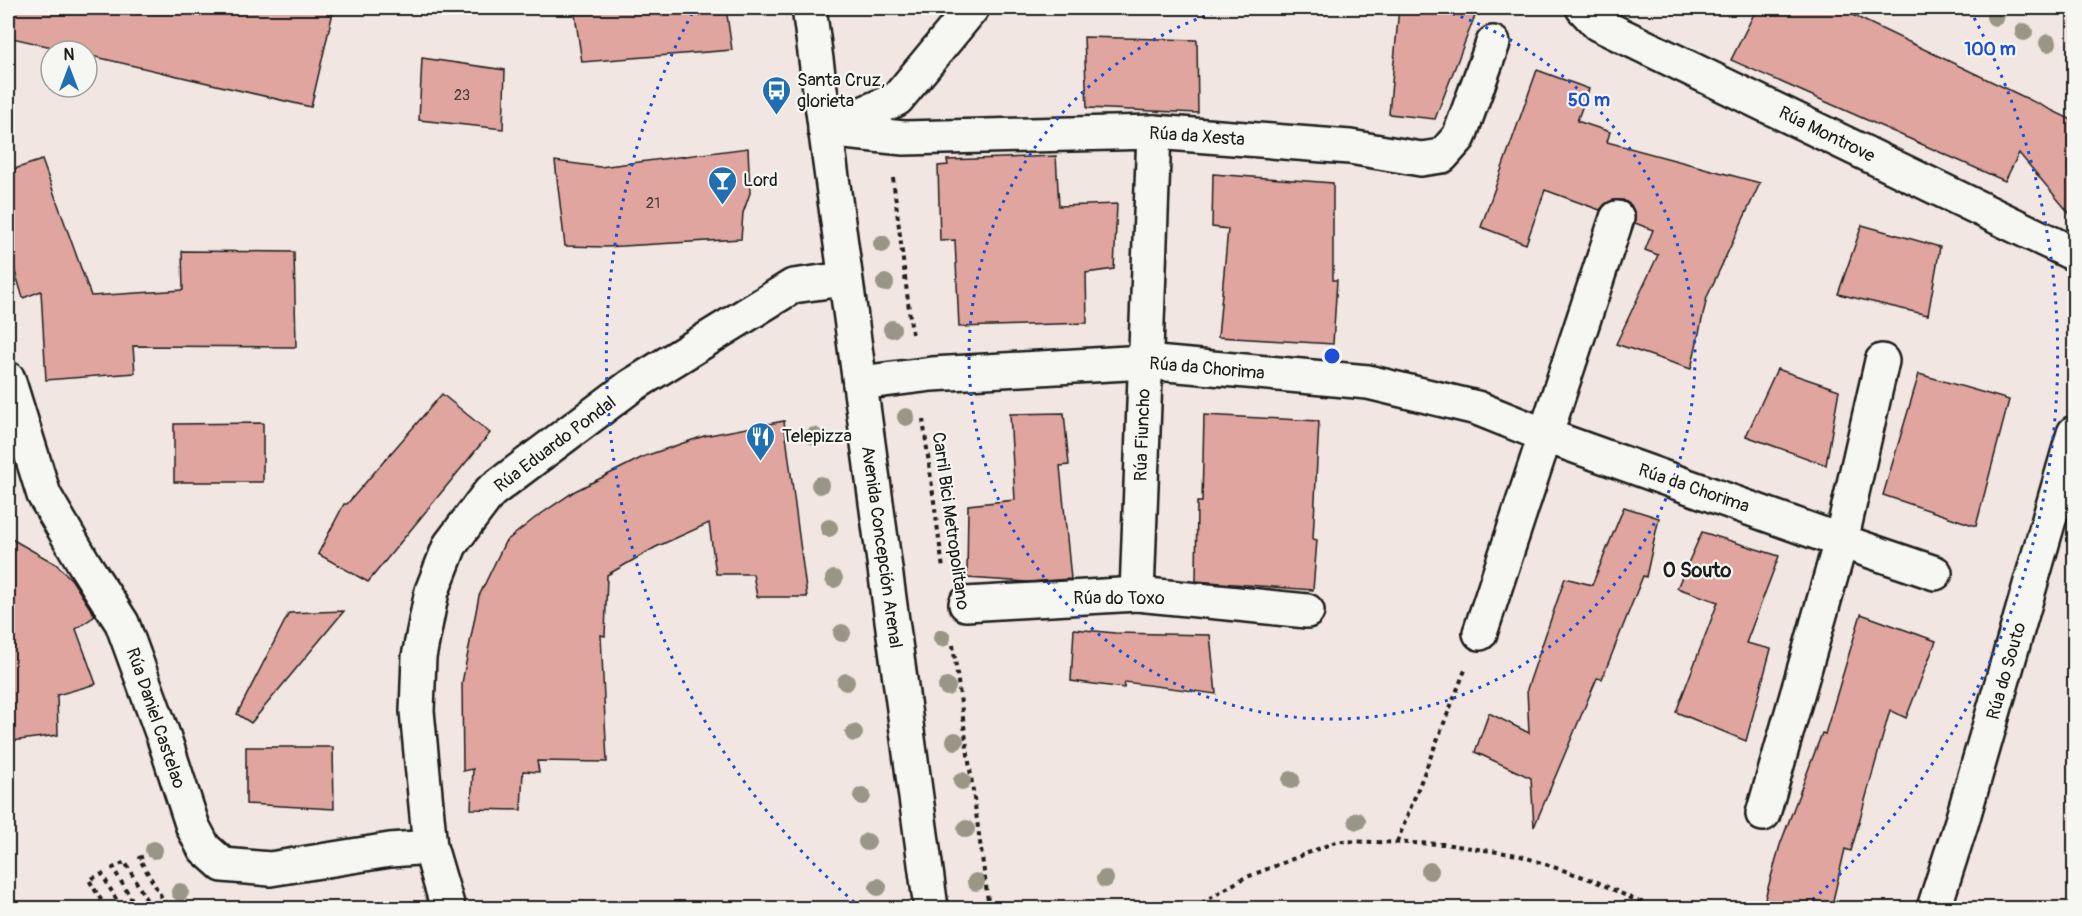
<svg xmlns="http://www.w3.org/2000/svg" width="2082" height="916" font-family="Pangolin,sans-serif">
<rect width="100%" height="100%" fill="#f1e6e1"/>
<filter id="ink" filterUnits="userSpaceOnUse"><feTurbulence type="fractalNoise" baseFrequency=".0167" numOctaves="2"/><feDisplacementMap in="SourceGraphic" scale="12" xChannelSelector="R" yChannelSelector="G"/><feConvolveMatrix kernelMatrix="1 2 1 2 8 2 1 2 1" color-interpolation-filters="sRGB"/></filter>
<g filter="url(#ink)">
<g fill="#dfa59e" stroke="#1c1c1c" stroke-width="1.5">
<path d="M8,8H334L311,107L87,55V51H69L8,37Z"/>
<path d="M574,8H726L732,50L582,62Z"/>
<path d="M1399,8H1478L1435,119L1389,114Z"/>
<path d="M1757,8H1838L2074,121V219L2019,153L2005,181L1731,60Z"/>
<path d="M1084,37L1197,40L1198,113L1087,108Z"/>
<path d="M422,58L505,70L503,129L419,120Z"/>
<path d="M1537,70L1589,89L1577,121L1610,132L1607,142L1760,183L1707,297L1691,369L1616,344L1658,255L1645,250L1653,230L1635,223V214L1631,205L1623,200H1614L1605,204L1600,210L1545,190L1526,244L1481,227Z"/>
<path d="M748,148L750,193L743,213L741,239L606,247L565,246L555,161L600,167Z"/>
<path d="M1056,156L1059,206L1117,204L1114,269L1086,273L1087,323L959,327L955,240L940,241L938,166L948,165L947,160Z"/>
<path d="M42,160L91,296L183,290L182,251L294,252L296,347L133,346L135,373L46,380L41,291L23,298L8,248V171Z"/>
<path d="M1213,174L1333,183V280H1337L1333,344L1218,337L1228,229L1212,227Z"/>
<path d="M1862,225L1940,247L1928,315L1838,294Z"/>
<path d="M1777,369L1839,390L1826,465L1746,436Z"/>
<path d="M1919,374L2009,400L1976,526L1883,495Z"/>
<path d="M442,394L490,433L368,582L318,554L344,504H347Z"/>
<path d="M1064,413L1069,465L1060,466L1071,579L1027,582L967,578L968,505L1015,500L1010,414Z"/>
<path d="M1204,415L1319,421L1313,539L1317,540L1313,590L1196,581L1197,502H1202Z"/>
<path d="M784,421L807,597H757L753,574H716L709,523L656,547L607,575L605,636L601,635L607,762L537,761L539,772L523,771L521,810L471,809L473,769L463,771L462,683L479,596L505,542L535,518L575,491L645,456L704,436Z"/>
<path d="M263,423V482H174V424Z"/>
<path d="M1624,507L1659,518L1646,577L1643,576L1602,679L1597,678L1534,827L1531,778L1475,752L1489,713L1529,733L1527,689L1565,578L1592,585Z"/>
<path d="M1702,532L1779,556L1746,643L1771,649L1746,741L1676,712L1718,602L1677,588Z"/>
<path d="M8,537L56,564L72,580L95,616L76,629L96,684L57,695L58,735L12,741L8,705Z"/>
<path d="M344,611L251,723L237,714L289,613Z"/>
<path d="M1861,614L1936,641L1906,718L1890,710L1851,851L1845,849L1831,909H1762L1780,845L1822,733L1825,734Z"/>
<path d="M1074,629L1115,633L1210,635L1216,694L1125,682L1124,688L1071,681Z"/>
<path d="M246,747H333L334,809L246,804Z"/>
</g>
<g fill="none" stroke-linecap="round" stroke-linejoin="round">
<defs>
<g id="minor">
<path d="M1583,8L1598,24L2074,254"/>
<path d="M827,129L897,99L972,8"/>
<path d="M825,130L904,138L1154,132L1350,147L1421,159L1442,156L1459,137L1493,43"/>
<path d="M1882,361L1841,541L1935,573"/>
<path d="M8,379L44,495L85,565L122,623L164,738L193,827L204,848L223,865L270,869L390,850L430,847"/>
<path d="M860,383L932,374L1145,362L1368,382L1477,408L1547,436L1841,541L1763,814"/>
<path d="M1137,594L1154,132"/>
<path d="M966,604L1137,594L1307,611"/>
<path d="M1480,633L1617,218"/>
<path d="M448,908L430,847L417,711L419,657L432,591L450,545L490,492L631,386L793,286L844,279"/>
<path d="M1934,908L1962,821L2074,433"/>
</g>
<path id="major" d="M809,8L931,908"/>
</defs>
<use href="#minor" stroke="#1c1c1c" stroke-width="38"/>
<use href="#major" stroke="#1c1c1c" stroke-width="38"/>
<g stroke="#1c1c1c" stroke-width="4" stroke-dasharray="4.5 4.5" stroke-linecap="butt">
<path d="M893,178L912,334"/>
<path d="M923,419L943,569"/>
<path d="M953,645L989,908"/>
<path d="M1397,842L1465,670"/>
<path d="M159,857L154,853L139,858L168,908"/>
<path d="M106,908L89,880L102,874L121,908"/>
<path d="M137,908L113,868L125,862L151,908"/>
<path d="M1194,908L1242,879L1338,841L1444,844L1518,855L1595,881L1652,908"/>
</g>
<use href="#minor" stroke="#f6f6f2" stroke-width="33"/>
<use href="#major" stroke="#f6f6f2" stroke-width="33"/>
</g>
<g fill="#999687">
<circle cx="1995" cy="17" r="9"/>
<circle cx="2024" cy="32" r="9"/>
<circle cx="2048" cy="43" r="9"/>
<circle cx="882" cy="244" r="9"/>
<circle cx="885" cy="283" r="9"/>
<circle cx="892" cy="329" r="9"/>
<circle cx="906" cy="417" r="9"/>
<circle cx="814" cy="436" r="9"/>
<circle cx="820" cy="485" r="9"/>
<circle cx="829" cy="528" r="9"/>
<circle cx="834" cy="579" r="9"/>
<circle cx="842" cy="633" r="9"/>
<circle cx="942" cy="638" r="9"/>
<circle cx="846" cy="682" r="9"/>
<circle cx="947" cy="687" r="9"/>
<circle cx="854" cy="733" r="9"/>
<circle cx="955" cy="741" r="9"/>
<circle cx="1291" cy="780" r="9"/>
<circle cx="962" cy="781" r="9"/>
<circle cx="862" cy="796" r="9"/>
<circle cx="1357" cy="821" r="9"/>
<circle cx="966" cy="829" r="9"/>
<circle cx="867" cy="842" r="9"/>
<circle cx="154" cy="850" r="9"/>
<circle cx="1430" cy="871" r="9"/>
<circle cx="1105" cy="879" r="9"/>
<circle cx="976" cy="882" r="9"/>
<circle cx="878" cy="887" r="9"/>
<circle cx="180" cy="892" r="9"/>
</g>
</g>
<g fill="none" stroke="#1d4ed8" stroke-width="3" stroke-dasharray="3 6">
<path d="M1435 8A363 363 0 1 1 1229 8"/>
<path d="M861 908A726 726 0 0 1 694 10M1970 10A726 726 0 0 1 1803 908"/>
</g>
<defs>
<symbol id="bus-pin" viewBox="-11 -11 22 30"><path d="M0 17L-7.5 6A9.5 9.5 0 1 1 7.5 6Z" fill="#1f6fb2" stroke="#f6f6f2"/><path d="M-5-6H5V4H4V6H2V4H-2V6H-4V4H-5ZM-3.5-4V0h7V-4ZM-3.5 1.2v1.5H-2V1.2ZM2 1.2v1.5H3.5V1.2Z" fill="#fff"/></symbol>
<symbol id="bar-pin" viewBox="-11 -11 22 30"><path d="M0 17L-7.5 6A9.5 9.5 0 1 1 7.5 6Z" fill="#1f6fb2" stroke="#f6f6f2"/><path d="M-6-5H6L.8 .8V4.5H3.5V6h-7V4.5H-.8V.8Z" fill="#fff"/></symbol>
<symbol id="restaurant-pin" viewBox="-11 -11 22 30"><path d="M0 17L-7.5 6A9.5 9.5 0 1 1 7.5 6Z" fill="#1f6fb2" stroke="#f6f6f2"/><path d="M-5-6h1v4h1v-4h1v4h1v-4h1v5L-1.5 .5V6h-2V.5L-5-1ZM5-6V6H3V1.5H1.5Q1.5-4 5-6Z" fill="#fff"/></symbol>
</defs>
<g fill-rule="evenodd">
<use href="#bus-pin" x="760" y="74" width="33" height="45"/>
<use href="#bar-pin" x="706" y="164" width="33" height="45"/>
<use href="#restaurant-pin" x="744" y="420" width="33" height="45"/>
</g>
<g text-anchor="middle" stroke-width="4.5" stroke-linejoin="round" paint-order="stroke">
<g font-size="15" fill="#4d3e3c">
<text x="462" y="100">23</text>
<text x="653" y="208">21</text>
</g>
<g font-size="18" fill="#1c1c1c" stroke="#f6f6f2" text-anchor="start">
<text x="797" y="86">Santa Cruz,<tspan x="797" dy="21">glorieta</tspan></text>
<text x="743" y="186">Lord</text>
<text x="782" y="442">Telepizza</text>
</g>
<g font-size="18" fill="#1c1c1c" stroke="#f6f6f2">
<text transform="translate(1827 134) rotate(26)" y="6">Rúa Montrove</text>
<text transform="translate(1197 136) rotate(4)" y="6">Rúa da Xesta</text>
<text transform="translate(1207 368) rotate(5)" y="6">Rúa da Chorima</text>
<text transform="translate(1142 435) rotate(-88)" y="6">Rúa Fiuncho</text>
<text transform="translate(555 444) rotate(-37)" y="6">Rúa Eduardo Pondal</text>
<text transform="translate(1694 488) rotate(19)" y="6">Rúa da Chorima</text>
<text transform="translate(951 521) rotate(82)" y="6">Carril Bici Metropolitano</text>
<text transform="translate(882 547) rotate(82)" y="6">Avenida Concepción Arenal</text>
<text x="1119" y="604">Rúa do Toxo</text>
<text transform="translate(2006 671) rotate(-74)" y="6">Rúa do Souto</text>
<text transform="translate(156 718) rotate(71)" y="6">Rúa Daniel Castelao</text>
</g>
<g font-size="20" font-weight="bold" fill="#1c1c1c" stroke="#f6f6f2">
<text x="1697" y="577">O Souto</text>
</g>
</g>
<circle cx="1332" cy="356" r="9" fill="#1d4ed8" stroke="#f6f6f2" stroke-width="3"/>
<g font-size="18" text-anchor="middle" font-weight="bold" fill="#1d4ed8" stroke="#f6f6f2" stroke-width="4.5" stroke-linejoin="round" paint-order="stroke">
<text x="1990" y="55">100 m</text>
<text x="1589" y="106">50 m</text>
</g>
<rect width="2082" height="916" fill="none" stroke="#f6f6f2" stroke-width="30"/>
<rect x="15" y="15" width="2052" height="886" fill="none" stroke="#1c1c1c" stroke-width="2" filter="url(#ink)"/>
<g transform="translate(69 69)"><circle r="28" fill="#f6f6f2" stroke="#9f9f9c" stroke-width="1.5"/>
<path d="M0-4.5L10 22L0 15L-10 22Z" fill="#1f6fb2"/>
<text y="-9" font-size="16" font-weight="bold" text-anchor="middle" fill="#1c1c1c">N</text>
</g>
</svg>
